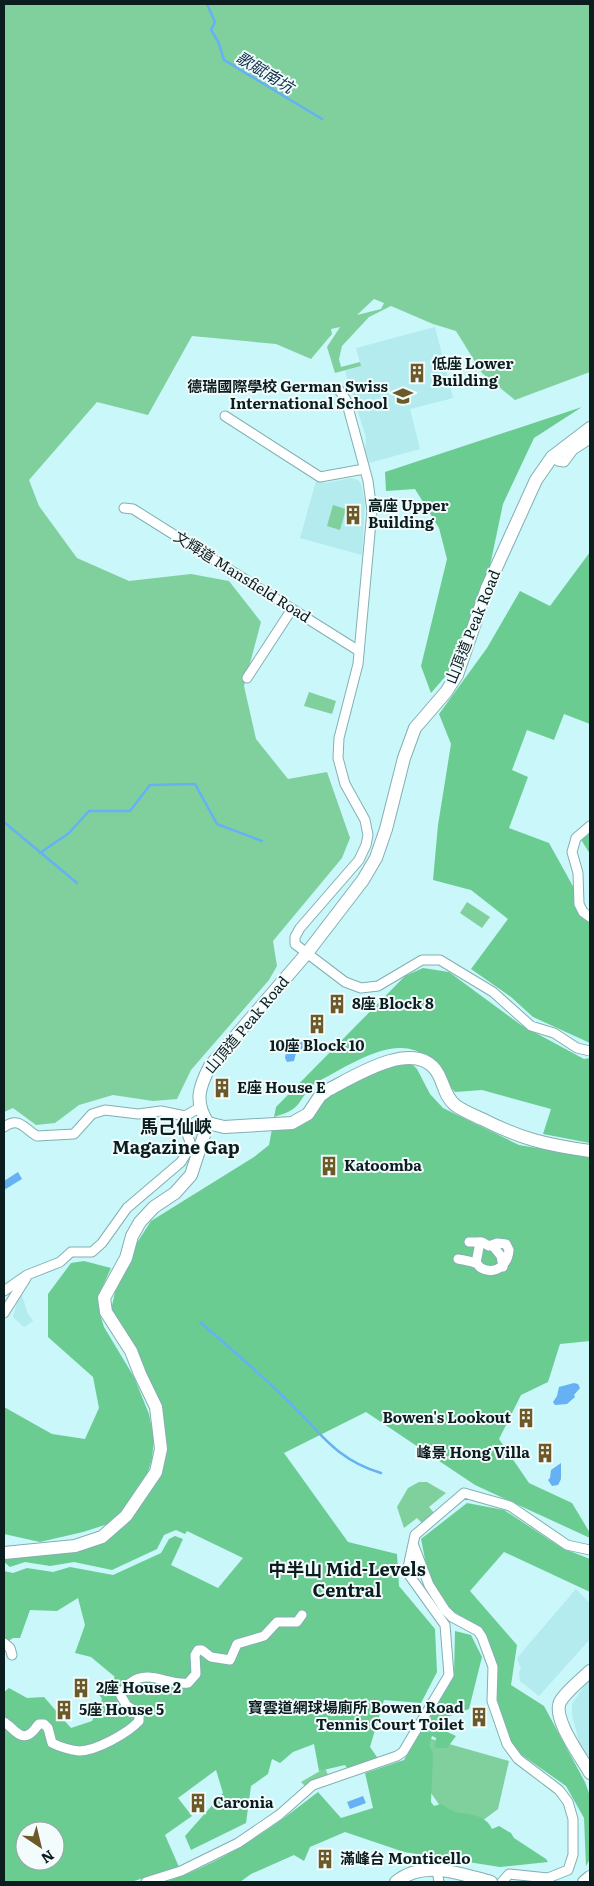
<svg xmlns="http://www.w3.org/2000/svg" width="594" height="1886" font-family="Literata,'Noto Sans TC',serif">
<rect width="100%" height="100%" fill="#c9f7fa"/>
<g fill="#b3ebee">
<path d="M435,327L453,398L410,409L420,449L369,463L365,450L366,437L345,371L361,366L356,348Z"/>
<path d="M351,478L358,480L361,484L365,503L362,555L300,538L316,481L326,483Z"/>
<path d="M21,1291L27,1312L33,1321L24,1327L13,1317L17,1302L15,1299Z"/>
<path d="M576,1589L590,1603V1639L539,1696L520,1681L519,1672L521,1669L517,1658Z"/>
<path d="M590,1678V1757L581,1749L572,1715V1704Z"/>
</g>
<g fill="#80d09e" fill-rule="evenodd">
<path d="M4,4H590V372L515,400L482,373L456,331L433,324L391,306L369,317L342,346L339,359L341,367L360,362L361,366L335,373L327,347L340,327L331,329L332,334L311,359L276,344L192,336L148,415L97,402L29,480L39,506L77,558L129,581L191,574L229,581L261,622L244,686L256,739L288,779L327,772L350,838L342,858L273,941L277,966L269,980L191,1070L177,1099L153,1101L113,1095L79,1105L55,1123L36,1125L13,1108L4,1112ZM374,299L384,303L381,309L357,315Z"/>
<path d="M333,505L346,509L340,530L327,526Z"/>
<path d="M309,692L336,701L332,714L304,706Z"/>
<path d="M467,902L490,917L482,928L460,913Z"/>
<path d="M419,1482H427L446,1493L429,1507L435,1514L423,1524L417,1518L404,1528L397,1507L408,1488Z"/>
<path d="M428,1738L509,1761L498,1809L482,1821L461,1820L440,1806L429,1790Z"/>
<path d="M325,1768L329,1777L305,1786L301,1782Z"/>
</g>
<g fill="#6bcc92" fill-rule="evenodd">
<path d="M582,407L534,438L503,504L488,575L450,671L431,693L421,666L447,559L439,528L415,489L386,491L385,472Z"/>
<path d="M590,552V724L564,714L554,740L527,730L512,770L528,777L509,828L549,843L590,917V1043L533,1017L511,997L471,969L508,919L471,890L433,880L438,825L451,744L439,714L487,648L520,591L550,606Z"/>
<path d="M590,829V854L580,838Z"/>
<path d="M423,968L449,972L521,1025L584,1059L590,1058V1143L543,1134L551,1109L482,1090L455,1092C445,1082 439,1068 429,1059C397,1029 346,1068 315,1083C295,1102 305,1108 274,1117L276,1107L405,976Z"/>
<path d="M392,1064H412L417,1069L430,1094L443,1108L519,1145L590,1157V1341L560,1344L548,1382L521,1395L499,1439L529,1483L572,1503L590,1533V1538L475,1485L366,1412L284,1453L348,1542L397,1554L399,1586L435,1629L437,1672L421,1703L384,1700L370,1747L379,1760L348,1770L345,1765L319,1771L314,1744L293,1752L280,1763L272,1759L268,1774L251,1786L246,1823L191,1850L185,1836L223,1793L216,1770L178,1798L192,1816L165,1835L179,1867L131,1882H4V1692L9,1688L27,1698L44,1697L71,1728L92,1721L102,1699L96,1690L115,1677L91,1657L75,1653L85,1625L78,1598L57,1611L30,1610L20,1638H13L7,1642L4,1640V1571L13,1573L27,1568L53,1572L70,1567L113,1575L161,1553L169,1539L175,1536L183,1539L171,1565L218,1588L243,1558L187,1531L185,1534L176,1530L164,1535L157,1549L112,1570L74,1562L50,1566L25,1562L10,1567L4,1562V1558L76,1551L103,1543L126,1525L155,1485L158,1479L166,1439L111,1310L120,1269L151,1221L254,1157L269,1145L272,1129L325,1097ZM25,1831H55V1861H25Z"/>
<path d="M84,1261L111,1268L101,1290L99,1311L104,1327L134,1377L149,1414L154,1439L152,1459L147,1475L122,1512L108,1524L83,1532L40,1542L4,1534V1407L52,1434L85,1439L99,1408L93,1377L48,1337V1294L71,1263Z"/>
<path d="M467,1503L504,1510L562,1548L590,1559V1592L504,1552L470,1591L517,1645L511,1685L544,1706L585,1782L590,1796V1859L586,1866L584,1818L566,1786L519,1753L505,1734L493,1695L485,1635L448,1607L429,1579L421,1539Z"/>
<path d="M455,1631L471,1635L482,1657L469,1709L447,1717L441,1729L456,1736L447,1748H435L436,1738L432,1736L429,1745L433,1754L431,1802L434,1806L441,1804C445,1806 451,1811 456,1812C470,1815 485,1814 492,1829L499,1826L511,1833L514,1838L546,1859L548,1862L500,1867L404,1852L345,1832L310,1847L304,1861L294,1855L251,1874L240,1882H165C221,1864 271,1829 318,1792L341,1818L373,1808L365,1773L404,1760L454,1675Z"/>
</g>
<g fill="#65b1f4">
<path d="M299,1041L303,1042L305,1047L296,1053L294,1061L287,1062L285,1058L287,1045Z"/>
<path d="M18,1172L22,1179L4,1190V1181Z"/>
<path d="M574,1383L578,1384L580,1388L574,1395L575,1397L567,1404L555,1405L553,1402L557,1396L559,1387Z"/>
<path d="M561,1463V1479L558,1485L552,1486L548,1480L550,1478L551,1470Z"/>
<path d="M363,1796L366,1803L350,1809L347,1802Z"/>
</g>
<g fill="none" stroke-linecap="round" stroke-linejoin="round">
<g stroke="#65b1f4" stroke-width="2.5">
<path d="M207,4L215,22L211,30L218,41L224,60L322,119"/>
<path d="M4,822L77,883"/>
<path d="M40,853L69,833L89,811H130L150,785L195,784L217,824L262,841"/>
<path d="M200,1322C229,1347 258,1372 286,1399C319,1430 334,1459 381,1473"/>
</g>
<defs>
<g id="street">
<path d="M339,390L346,400L368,481L372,511L358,664L339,738L338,758L345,784L365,820L368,835L366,845L359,860L300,928L295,937V944L345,982L361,988L378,986L422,960H440L493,992L531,1026L554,1033L577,1048L590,1051"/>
<path d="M225,416L320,477L364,469"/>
<path d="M552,457L558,461L564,462L573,450L590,439"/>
<path d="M124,508L133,509L359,651"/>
<path d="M247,678L292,609"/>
<path d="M590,826L576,838L572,852L578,873L579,904L583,912L590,917"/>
<path d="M4,1127C20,1116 24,1129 37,1136L74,1134L92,1114L105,1110L138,1114L161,1111L185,1116"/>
<path d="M492,1245L501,1256L503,1267"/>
<path d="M458,1259C464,1260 470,1261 475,1263C479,1264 477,1265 481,1268C496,1276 508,1264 509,1250L506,1244L497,1243L489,1246L482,1242H469"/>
<path d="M476,1263L480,1242"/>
<path d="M4,1291L27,1275L60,1262L71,1252H92L102,1243L127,1208L181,1162L189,1149L190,1142L183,1123L185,1116L199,1108"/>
<path d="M4,1313L26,1278"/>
<path d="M414,1546L429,1585L445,1610L452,1617L478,1631L482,1637L493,1667L492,1701L507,1744L518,1759L559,1790L568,1802L573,1819V1855L568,1870L548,1878L509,1874L502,1882"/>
<path d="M4,1643L10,1648L12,1655"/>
<path d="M4,1722C12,1726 20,1742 31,1733C34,1731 36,1727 39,1724H44L48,1728L52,1743C60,1747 71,1750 79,1751C96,1751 128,1733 139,1721V1713L127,1706L121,1696C122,1690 126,1687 130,1683C149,1668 168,1686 188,1683L196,1674L195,1655L198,1650H202L211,1657L230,1660L237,1644L264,1636L277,1622H297L302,1615"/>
<path d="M437,1870L439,1882"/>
<path d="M146,1882L181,1871L238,1843L279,1815L313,1785L397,1756L403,1752L449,1675L445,1625L407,1572L415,1535L464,1493L510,1506L567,1545L590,1550"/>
</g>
<g id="secondary">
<path d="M208,1123C194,1102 199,1087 210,1066L307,953L363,880L376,858L386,829L404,758L415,728L446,692L457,675L487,588L536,480L552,457L590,428"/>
<path d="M208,1123L224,1127L292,1123L308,1114L320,1096L328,1090C355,1076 411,1040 435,1069C444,1080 443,1095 455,1105C463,1111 473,1115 482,1119C521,1139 547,1145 590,1151"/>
<path d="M4,1553L75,1546L102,1537L126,1516L156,1472L161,1449L156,1407L140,1374L131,1351L106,1312L104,1298L126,1258L132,1236L140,1222L154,1207L175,1193L191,1175L208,1123"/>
<path d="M590,1671C581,1680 566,1691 560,1702C552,1719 582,1758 590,1773"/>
<path d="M396,1882C424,1859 461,1874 491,1882"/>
<path d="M584,1882L590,1877"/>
</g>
</defs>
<use href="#street" stroke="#83afb2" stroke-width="11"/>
<use href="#secondary" stroke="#83afb2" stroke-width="14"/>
<use href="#street" stroke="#fff" stroke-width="9"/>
<use href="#secondary" stroke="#fff" stroke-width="12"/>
</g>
<defs>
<symbol id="building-bare" viewBox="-9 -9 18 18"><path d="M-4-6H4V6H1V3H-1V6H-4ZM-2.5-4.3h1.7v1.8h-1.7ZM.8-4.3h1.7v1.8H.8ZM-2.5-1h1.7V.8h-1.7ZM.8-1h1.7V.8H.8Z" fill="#6d5928" stroke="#f3fcfd" stroke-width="2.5" paint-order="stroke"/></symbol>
<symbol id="school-bare" viewBox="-9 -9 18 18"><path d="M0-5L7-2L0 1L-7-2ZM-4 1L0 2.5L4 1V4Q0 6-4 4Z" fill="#6d5928" stroke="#f3fcfd" stroke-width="2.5" paint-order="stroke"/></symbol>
</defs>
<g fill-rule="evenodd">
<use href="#building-bare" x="403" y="359" width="28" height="28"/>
<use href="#school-bare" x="389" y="382" width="28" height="28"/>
<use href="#building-bare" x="339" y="501" width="28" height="28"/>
<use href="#building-bare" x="323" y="990" width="28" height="28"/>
<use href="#building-bare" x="303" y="1010" width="28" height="28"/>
<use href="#building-bare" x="208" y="1074" width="28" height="28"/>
<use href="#building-bare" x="315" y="1152" width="28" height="28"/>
<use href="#building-bare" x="512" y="1404" width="28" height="28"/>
<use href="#building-bare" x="531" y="1439" width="28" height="28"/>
<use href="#building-bare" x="67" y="1674" width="28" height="28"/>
<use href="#building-bare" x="50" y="1696" width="28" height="28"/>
<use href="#building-bare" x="465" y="1703" width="28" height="28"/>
<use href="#building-bare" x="184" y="1789" width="28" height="28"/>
<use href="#building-bare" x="311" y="1845" width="28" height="28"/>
</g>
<g text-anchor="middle" stroke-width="4" stroke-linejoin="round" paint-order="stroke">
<g font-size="15" font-weight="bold" fill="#0c1d1f" stroke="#f3fcfd" text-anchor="start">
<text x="432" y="369">低座 Lower<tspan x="432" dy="17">Building</tspan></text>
<text x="388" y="392" text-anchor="end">德瑞國際學校 German Swiss<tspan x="388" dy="17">International School</tspan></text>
<text x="368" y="511">高座 Upper<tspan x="368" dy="17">Building</tspan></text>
<text x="352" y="1009">8座 Block 8</text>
<text x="317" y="1051" text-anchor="middle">10座 Block 10</text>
<text x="237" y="1093">E座 House E</text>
<text x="344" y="1171">Katoomba</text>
<text x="511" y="1423" text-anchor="end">Bowen's Lookout</text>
<text x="530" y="1458" text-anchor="end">峰景 Hong Villa</text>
<text x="96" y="1693">2座 House 2</text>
<text x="464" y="1713" text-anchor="end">寶雲道網球場廁所 Bowen Road<tspan x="464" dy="17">Tennis Court Toilet</tspan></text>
<text x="79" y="1715">5座 House 5</text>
<text x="213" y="1808">Caronia</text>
<text x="340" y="1864">滿峰台 Monticello</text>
</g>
<g font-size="15" fill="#0c1d1f" stroke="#f3fcfd">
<text transform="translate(242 577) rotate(32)" y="5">文輝道 Mansfield Road</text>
<text transform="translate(473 627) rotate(-68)" y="5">山頂道 Peak Road</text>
<text transform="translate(247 1025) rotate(-50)" y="5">山頂道 Peak Road</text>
</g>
<g font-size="16" font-style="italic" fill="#0e2e49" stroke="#f3fcfd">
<text transform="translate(265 72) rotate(31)" y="6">歌賦南坑</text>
</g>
<g font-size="18" font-weight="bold" fill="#0c1d1f" stroke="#f3fcfd">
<text x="176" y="1133">馬己仙峽<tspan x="176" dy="21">Magazine Gap</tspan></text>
<text x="347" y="1576">中半山 Mid-Levels<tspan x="347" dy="21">Central</tspan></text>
</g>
</g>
<rect width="594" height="1886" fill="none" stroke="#0c1d1f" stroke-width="10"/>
<g transform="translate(40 1846) rotate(145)"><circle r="24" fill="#f3fcfd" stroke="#97a3a4"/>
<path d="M0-4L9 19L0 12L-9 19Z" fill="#6d5928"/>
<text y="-8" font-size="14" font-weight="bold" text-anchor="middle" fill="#0c1d1f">N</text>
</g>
</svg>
